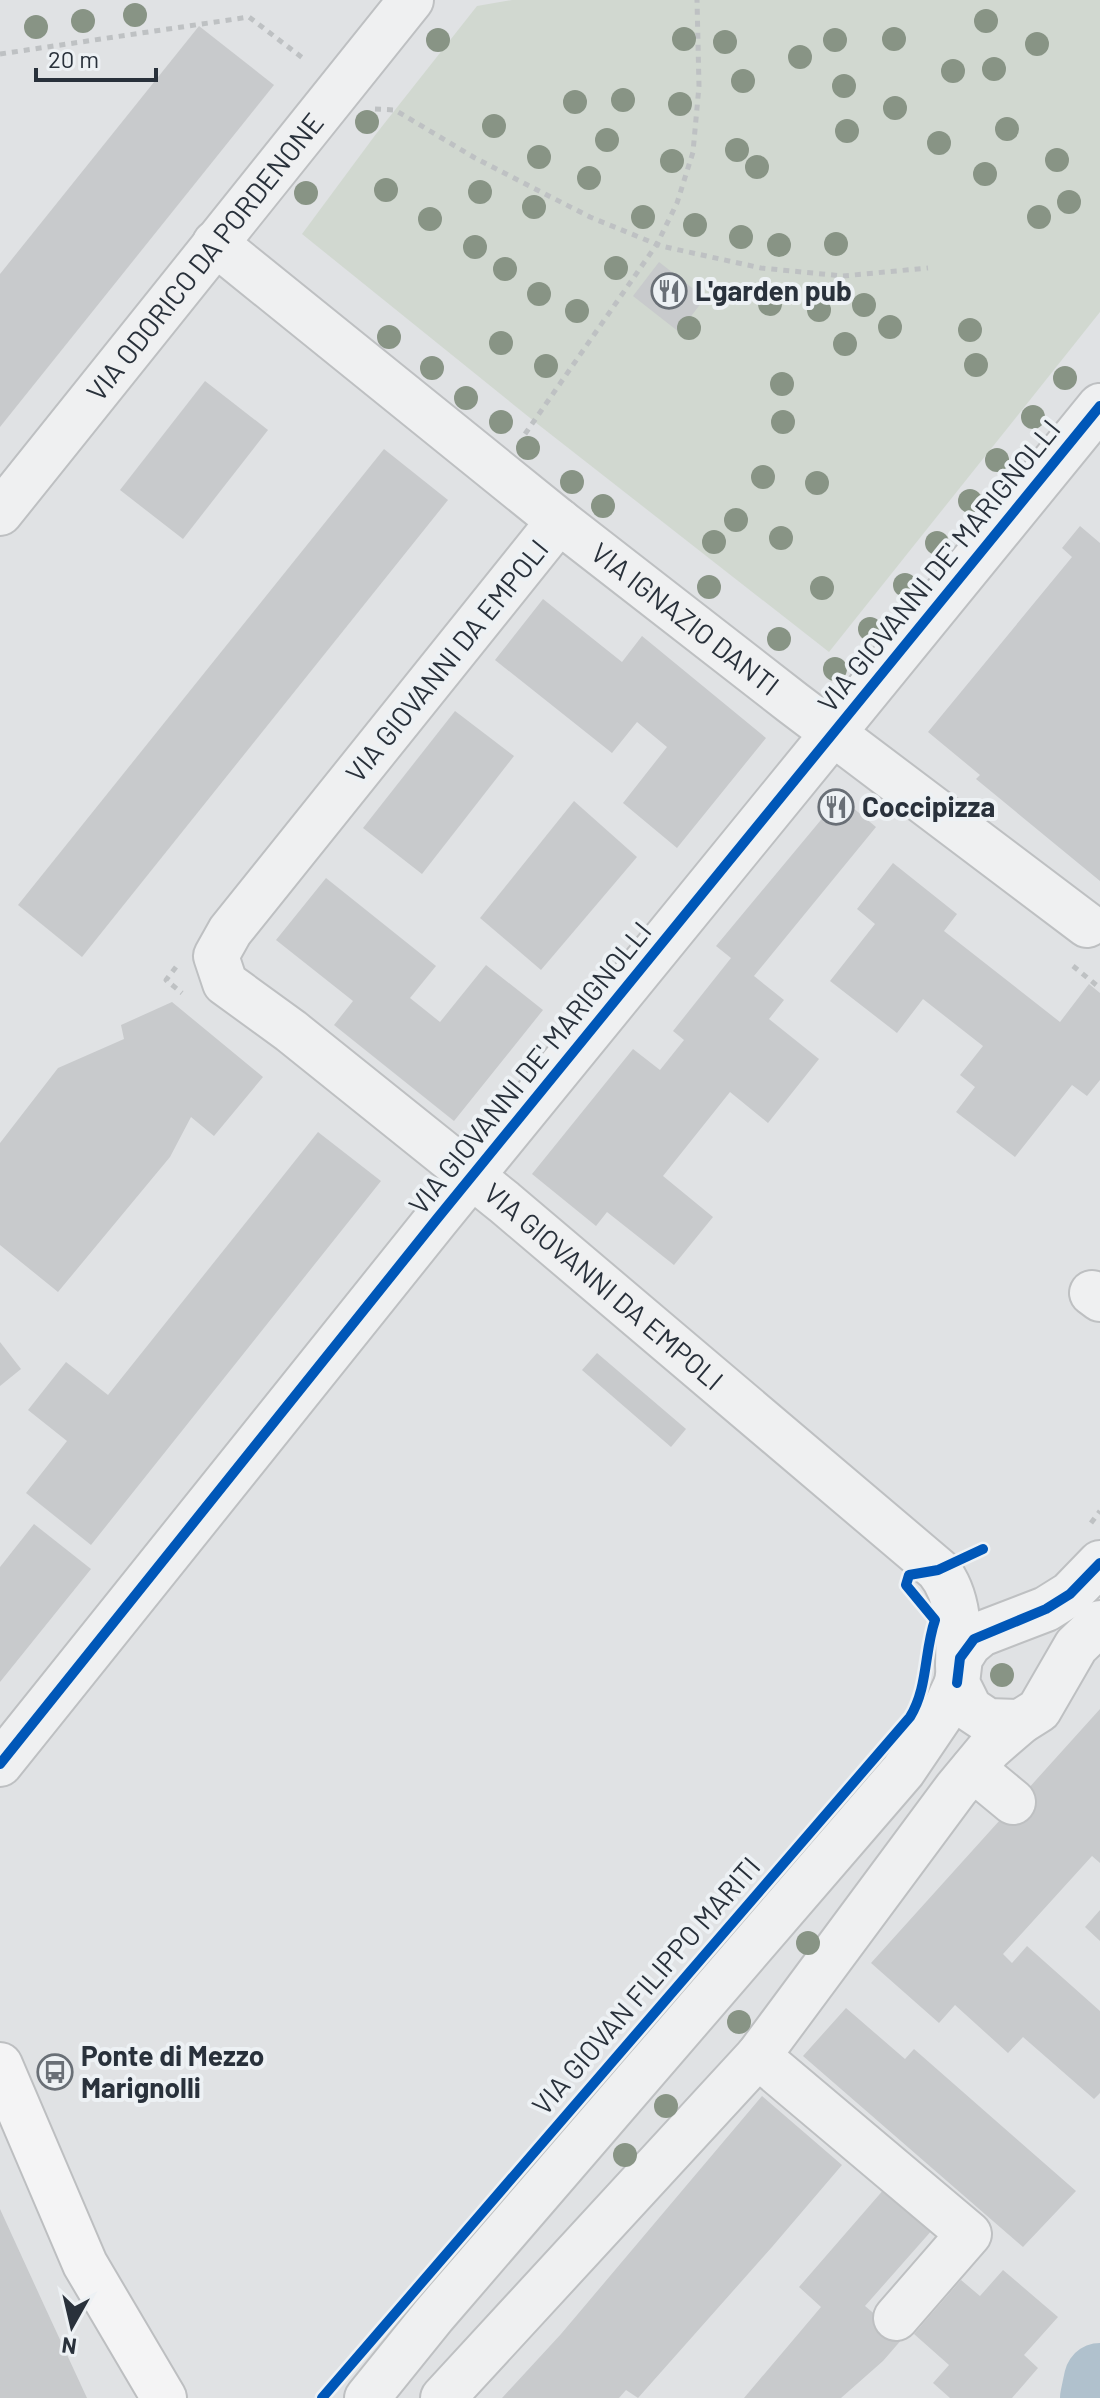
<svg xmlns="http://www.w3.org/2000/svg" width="1100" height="2398" font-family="Barlow,sans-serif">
<rect width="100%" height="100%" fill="#e0e2e4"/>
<path fill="#d1d8d0" d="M512,0H1100V312L829,652L535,422L302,234L376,134L477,6Z"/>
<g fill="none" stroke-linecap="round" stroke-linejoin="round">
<path stroke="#b0c1cd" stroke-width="72" d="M1096,2398L1100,2379"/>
</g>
<g fill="#c8cacc">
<path d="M199,26L274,85L0,427V274Z"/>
<path d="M659,262L705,298L679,332L633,296Z"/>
<path d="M205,381L268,430L183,539L120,490Z"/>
<path d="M384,449L448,500L82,957L18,905Z"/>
<path d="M1080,526L1100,543V881L976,779L980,775L928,732L1072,557L1062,548Z"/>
<path d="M543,599L622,662L642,636L766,738L677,848L623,803L667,747L637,722L612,753L495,660Z"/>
<path d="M455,711L514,756L422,874L363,828Z"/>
<path d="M840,797L876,827L754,976L784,1000L769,1019L819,1059L768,1123L730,1092L663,1176L713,1217L674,1265L607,1212L596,1226L532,1174L633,1049L660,1070L684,1040L673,1031L731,958L716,946Z"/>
<path d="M574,801L637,857L541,970L480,918Z"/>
<path d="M893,863L957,914L944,931L1060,1022L1089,984L1100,993V1080L1087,1096L1072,1085L1015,1157L956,1112L975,1087L960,1075L983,1046L923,999L897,1033L830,981L875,924L857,909Z"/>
<path d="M326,878L436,966L410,998L440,1022L486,965L543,1010L454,1121L334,1025L353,1001L276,940Z"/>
<path d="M172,1002L263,1077L214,1136L191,1117L170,1157L58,1292L0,1245V1143L58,1068L124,1039L121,1025Z"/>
<path d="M318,1132L381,1181L91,1545L26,1493L67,1441L28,1410L66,1362L108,1395Z"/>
<path d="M0,1342L21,1369L0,1386Z"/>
<path d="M597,1353L686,1429L671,1447L582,1370Z"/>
<path d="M34,1524L91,1569L0,1682V1567Z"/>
<path d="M1100,1709V1863L1092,1856L1003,1954L1012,1963L1027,1946L1100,2011V2093L1094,2099L1023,2037L1008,2053L955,2005L939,2023L871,1963Z"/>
<path d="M1100,1910V1941L1085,1927Z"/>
<path d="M846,2008L905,2059L914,2049L1076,2191L1023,2247L803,2056Z"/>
<path d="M762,2096L842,2165L772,2247L638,2398L626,2390L619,2398H502L561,2334Z"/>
<path d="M885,2188L933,2229L865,2306L903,2338L883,2361L841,2398H744L821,2307L799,2287Z"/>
<path d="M0,2209L44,2305L87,2398H0Z"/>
<path d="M1003,2270L1058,2317L1024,2355L1038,2368L1012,2398H950L933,2383L949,2365L914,2334L961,2280L980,2296Z"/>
</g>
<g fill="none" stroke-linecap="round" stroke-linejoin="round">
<defs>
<g id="minor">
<path id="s1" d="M215,243L559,521L793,703L1087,925"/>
<path id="s2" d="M0,513L411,0"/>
<path id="s3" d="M559,521L230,931L216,956L225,983L291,1031L504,1202L938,1570C960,1597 959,1633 958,1666"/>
<path d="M1092,1293L1100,1299"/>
<path d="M1020,1722L988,1721L970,1709L957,1683L960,1658L969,1644L981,1634L1046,1609L1070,1594L1100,1563"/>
<path d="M0,1764L436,1220L1100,406"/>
<path d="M973,1769L1013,1802"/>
<path d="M758,2056L969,2234L896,2318"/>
<path d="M367,2398L434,2315L903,1771L945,1709L957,1683"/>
<path d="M443,2398L758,2056L956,1789L990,1748L1020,1722L1039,1710L1076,1646L1100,1623"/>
</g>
<path id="major" d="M0,2065L85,2264L164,2398"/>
</defs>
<use href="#minor" stroke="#bec0c2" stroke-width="48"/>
<use href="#major" stroke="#bdbfc1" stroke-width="48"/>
<g stroke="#bec1c3" stroke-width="5" stroke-dasharray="6 6" stroke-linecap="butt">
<path d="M0,54L249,17L304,59"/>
<path d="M375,109L395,110L475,158L590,217L661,246L761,268L843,276L928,268"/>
<path d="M525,434L657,244L677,203L693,152L699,86L697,0"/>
<path d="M1073,966L1100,988"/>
<path d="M176,967L166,980L182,993"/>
<path d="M1091,1523L1100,1511"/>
</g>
<use href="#minor" stroke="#eff0f1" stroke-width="44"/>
<use href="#major" stroke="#f4f4f5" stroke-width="44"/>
<defs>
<g id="cycleway">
<path d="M957,1683L960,1658L974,1639L1046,1609L1070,1594L1100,1563"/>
<path d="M0,1764L436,1220L1100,406"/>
<path d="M322,2398L910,1717C928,1688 924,1652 935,1620L906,1585L909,1575L938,1570L983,1549"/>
</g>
</defs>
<use href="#cycleway" stroke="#edf1f4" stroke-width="15"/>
<use href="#cycleway" stroke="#0057b8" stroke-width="10"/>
</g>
<g fill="#889485">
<circle cx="135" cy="15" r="12"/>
<circle cx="83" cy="21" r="12"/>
<circle cx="986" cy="21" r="12"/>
<circle cx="36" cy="27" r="12"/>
<circle cx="684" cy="39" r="12"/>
<circle cx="894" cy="39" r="12"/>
<circle cx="438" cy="40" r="12"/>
<circle cx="835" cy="40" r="12"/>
<circle cx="725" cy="42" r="12"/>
<circle cx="1037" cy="44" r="12"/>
<circle cx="800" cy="57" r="12"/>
<circle cx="994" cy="69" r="12"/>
<circle cx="953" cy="71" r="12"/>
<circle cx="743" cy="81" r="12"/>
<circle cx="844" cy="86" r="12"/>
<circle cx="623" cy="100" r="12"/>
<circle cx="575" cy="102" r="12"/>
<circle cx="680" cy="104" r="12"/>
<circle cx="895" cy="108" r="12"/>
<circle cx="367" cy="122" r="12"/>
<circle cx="494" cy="126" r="12"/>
<circle cx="1007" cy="129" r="12"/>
<circle cx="847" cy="131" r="12"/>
<circle cx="607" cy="140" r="12"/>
<circle cx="939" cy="143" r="12"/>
<circle cx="737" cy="150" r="12"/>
<circle cx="539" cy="157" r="12"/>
<circle cx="1057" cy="160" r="12"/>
<circle cx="672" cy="161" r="12"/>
<circle cx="757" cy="167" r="12"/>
<circle cx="985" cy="174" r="12"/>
<circle cx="589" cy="178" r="12"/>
<circle cx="386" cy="190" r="12"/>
<circle cx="480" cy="192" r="12"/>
<circle cx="306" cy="193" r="12"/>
<circle cx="1069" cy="202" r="12"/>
<circle cx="534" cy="207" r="12"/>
<circle cx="643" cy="217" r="12"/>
<circle cx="1039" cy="217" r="12"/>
<circle cx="430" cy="219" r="12"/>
<circle cx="695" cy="225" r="12"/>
<circle cx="741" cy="237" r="12"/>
<circle cx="836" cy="244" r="12"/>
<circle cx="779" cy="245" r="12"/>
<circle cx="475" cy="247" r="12"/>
<circle cx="616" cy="268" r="12"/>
<circle cx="505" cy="269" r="12"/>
<circle cx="539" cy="294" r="12"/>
<circle cx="770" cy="304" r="12"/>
<circle cx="864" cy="305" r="12"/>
<circle cx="819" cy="310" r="12"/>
<circle cx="577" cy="311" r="12"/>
<circle cx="890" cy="327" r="12"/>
<circle cx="689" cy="328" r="12"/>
<circle cx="970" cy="330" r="12"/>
<circle cx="389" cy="337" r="12"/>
<circle cx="501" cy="343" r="12"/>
<circle cx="845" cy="344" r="12"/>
<circle cx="976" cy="365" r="12"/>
<circle cx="546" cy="366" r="12"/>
<circle cx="432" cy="368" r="12"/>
<circle cx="1065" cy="378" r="12"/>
<circle cx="782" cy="384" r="12"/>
<circle cx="466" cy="398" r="12"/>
<circle cx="1033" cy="417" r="12"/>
<circle cx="501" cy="422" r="12"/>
<circle cx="783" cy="422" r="12"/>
<circle cx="528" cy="448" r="12"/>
<circle cx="997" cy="460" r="12"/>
<circle cx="763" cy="477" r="12"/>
<circle cx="572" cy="482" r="12"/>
<circle cx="817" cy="483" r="12"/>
<circle cx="970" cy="501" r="12"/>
<circle cx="603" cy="506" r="12"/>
<circle cx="736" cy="520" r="12"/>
<circle cx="781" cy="538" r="12"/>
<circle cx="714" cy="542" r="12"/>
<circle cx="937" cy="543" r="12"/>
<circle cx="905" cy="585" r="12"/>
<circle cx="709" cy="587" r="12"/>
<circle cx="822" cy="588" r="12"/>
<circle cx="870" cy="629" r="12"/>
<circle cx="779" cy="639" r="12"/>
<circle cx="835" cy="669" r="12"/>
<circle cx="1002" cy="1675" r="12"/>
<circle cx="808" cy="1943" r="12"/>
<circle cx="739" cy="2022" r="12"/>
<circle cx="666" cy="2106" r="12"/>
<circle cx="625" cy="2155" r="12"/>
</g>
<defs>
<symbol id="restaurant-ring" viewBox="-11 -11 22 22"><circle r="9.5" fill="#edf1f4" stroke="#696f76" stroke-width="1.5"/><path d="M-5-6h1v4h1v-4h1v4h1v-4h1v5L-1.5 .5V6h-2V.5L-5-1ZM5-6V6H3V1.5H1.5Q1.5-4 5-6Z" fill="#696f76"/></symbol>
<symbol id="bus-ring" viewBox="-11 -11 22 22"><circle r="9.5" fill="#edf1f4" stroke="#696f76" stroke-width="1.5"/><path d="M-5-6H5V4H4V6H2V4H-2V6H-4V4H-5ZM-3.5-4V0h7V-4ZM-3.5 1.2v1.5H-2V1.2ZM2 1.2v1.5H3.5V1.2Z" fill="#696f76"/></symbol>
</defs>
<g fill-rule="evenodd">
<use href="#restaurant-ring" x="649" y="271" width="40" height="40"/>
<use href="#restaurant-ring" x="816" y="787" width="40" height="40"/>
<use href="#bus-ring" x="35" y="2052" width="40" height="40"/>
</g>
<g text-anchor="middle" stroke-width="8" stroke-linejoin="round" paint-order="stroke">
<g font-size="28" fill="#29313b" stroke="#edf1f4">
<text dy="10" stroke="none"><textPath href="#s2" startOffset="328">VIA ODORICO DA PORDENONE</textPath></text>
<text transform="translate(939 566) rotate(-51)" y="10">VIA GIOVANNI DE' MARIGNOLLI</text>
<text dy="10" stroke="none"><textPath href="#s1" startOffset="602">VIA IGNAZIO DANTI</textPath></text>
<text transform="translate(447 661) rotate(-51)" y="10">VIA GIOVANNI DA EMPOLI</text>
<text transform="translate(530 1068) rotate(-51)" y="10">VIA GIOVANNI DE' MARIGNOLLI</text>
<text dy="10" stroke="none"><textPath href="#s3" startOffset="1068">VIA GIOVANNI DA EMPOLI</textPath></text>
<text transform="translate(646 1986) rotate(-49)" y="10">VIA GIOVAN FILIPPO MARITI</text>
</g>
<g font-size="28" font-weight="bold" fill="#29313b" stroke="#edf1f4" text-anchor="start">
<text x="695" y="301">L'garden pub</text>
<text x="862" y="817">Coccipizza</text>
<text x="81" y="2066">Ponte di Mezzo<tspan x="81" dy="32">Marignolli</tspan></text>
</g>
</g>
<g transform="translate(72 2326) rotate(188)" stroke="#edf1f4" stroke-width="6" paint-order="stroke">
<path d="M0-6L14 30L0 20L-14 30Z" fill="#29313b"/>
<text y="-12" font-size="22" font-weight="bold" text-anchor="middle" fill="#29313b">N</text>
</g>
<path d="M36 68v12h120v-12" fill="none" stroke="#29313b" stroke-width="4"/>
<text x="48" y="68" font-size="24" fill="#29313b" stroke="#edf1f4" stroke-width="6" paint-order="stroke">20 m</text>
</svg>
